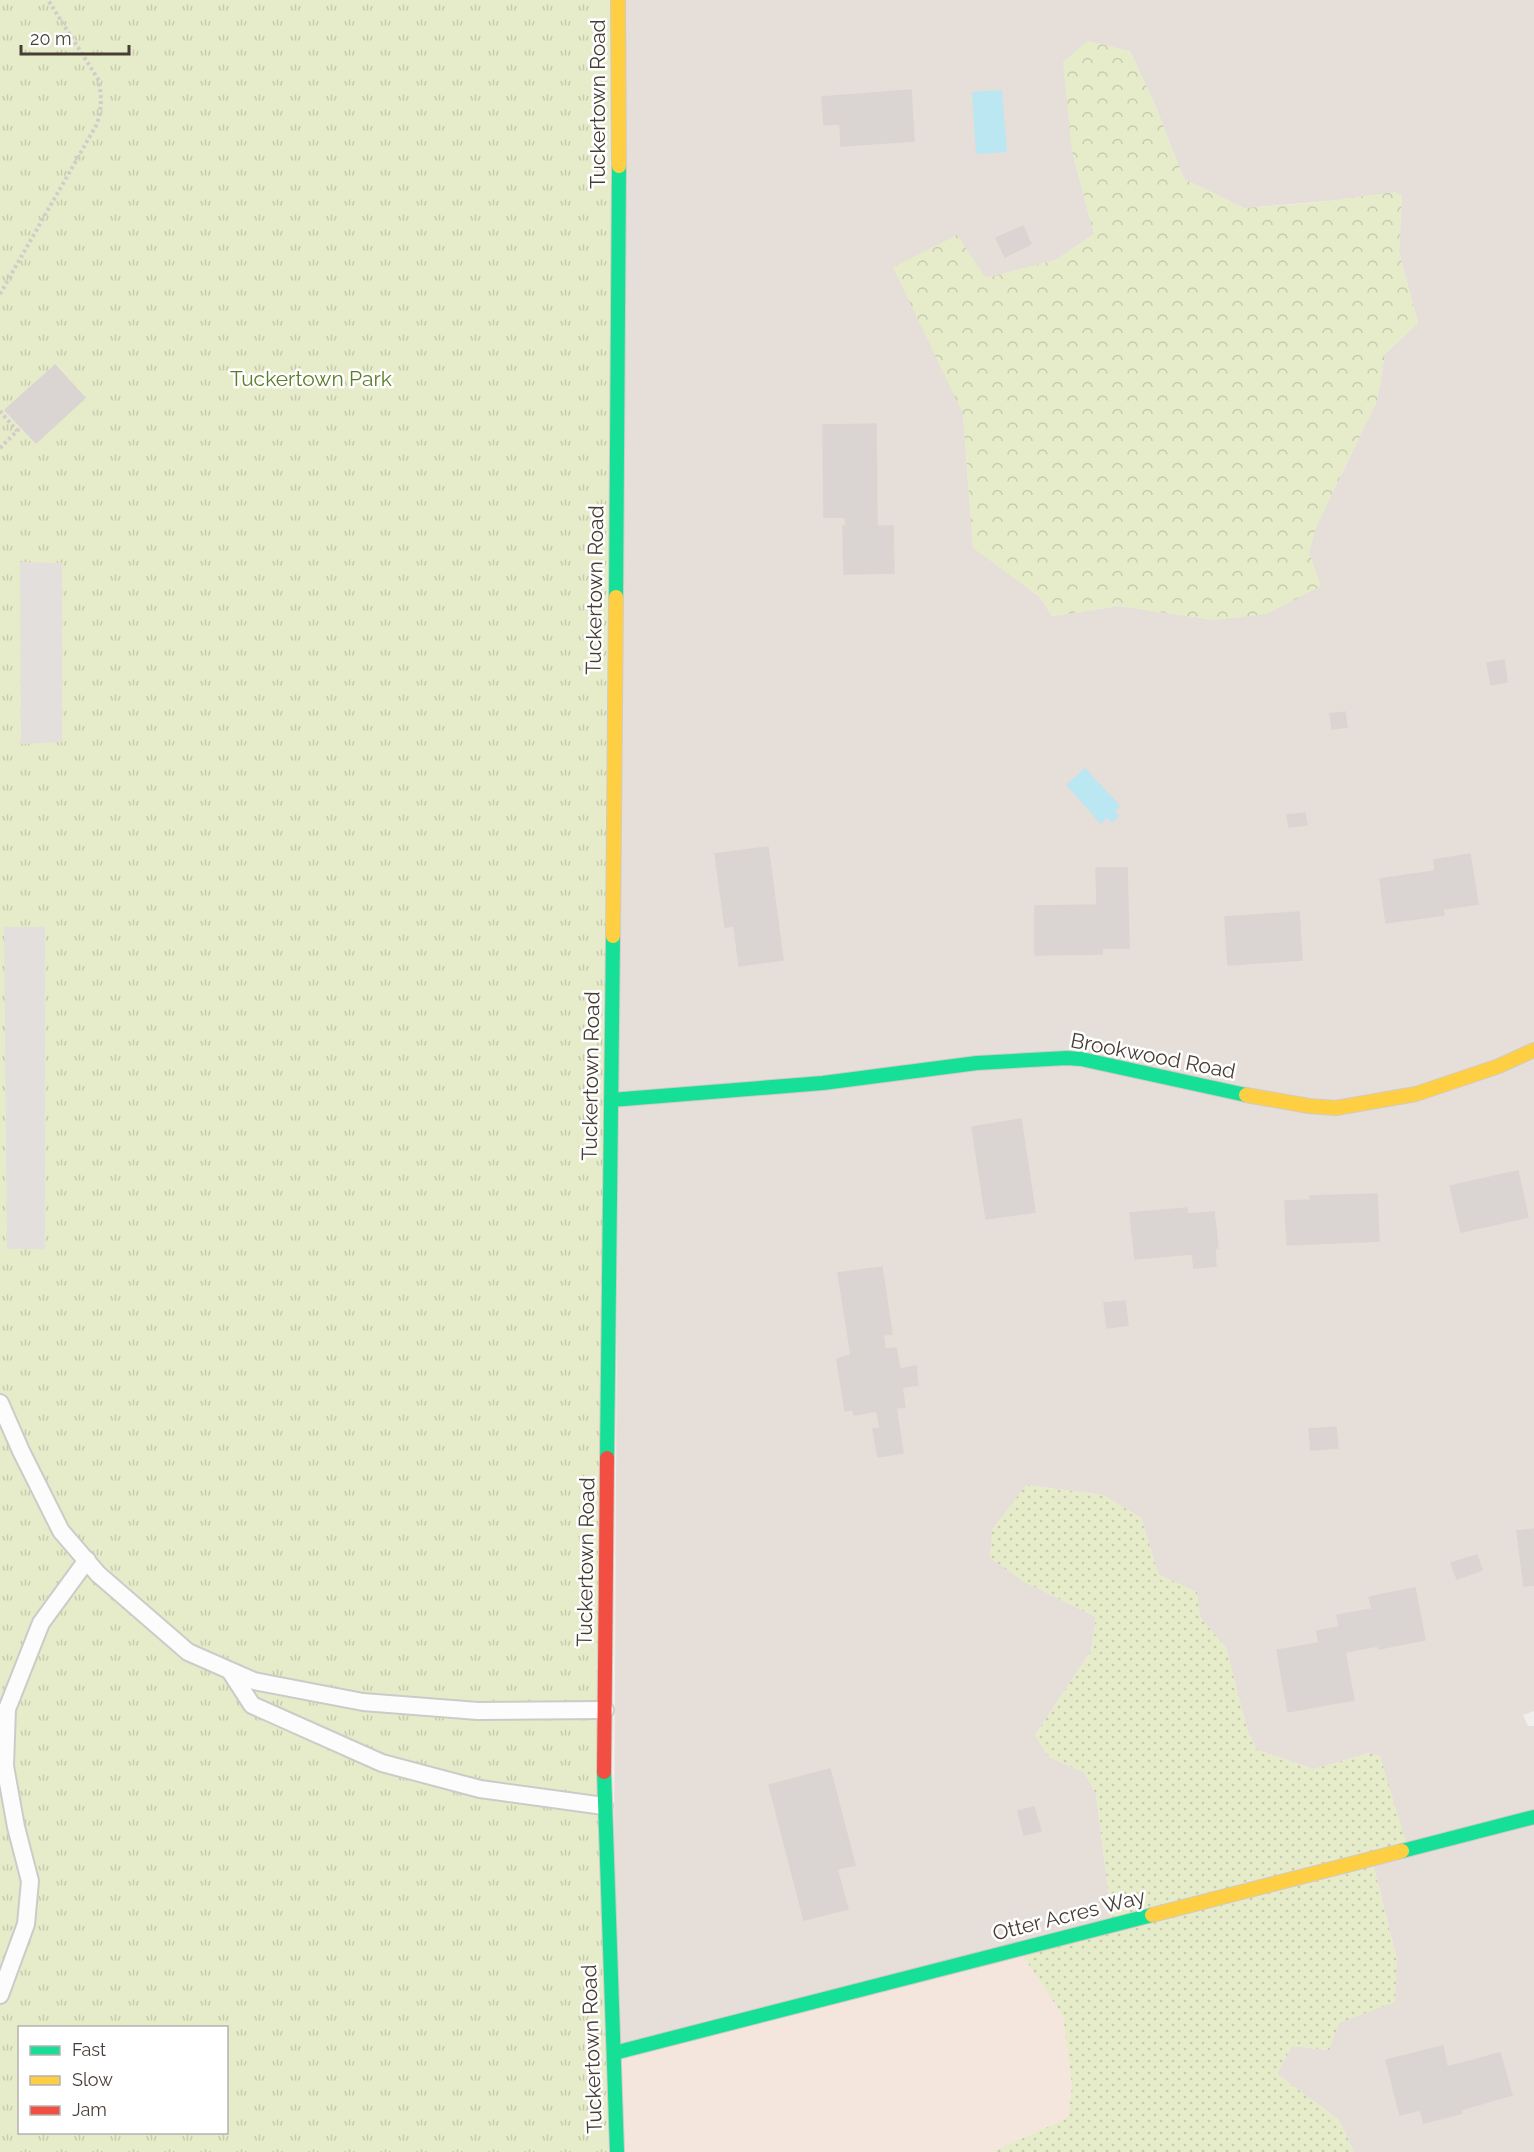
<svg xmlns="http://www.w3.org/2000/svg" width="1534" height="2152" font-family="Raleway,sans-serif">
<defs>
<pattern id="grass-dots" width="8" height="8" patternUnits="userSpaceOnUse" patternTransform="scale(1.5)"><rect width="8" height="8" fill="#e6ecca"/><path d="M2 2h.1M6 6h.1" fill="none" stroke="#c7cbae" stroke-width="1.8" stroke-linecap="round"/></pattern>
<pattern id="forest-crowns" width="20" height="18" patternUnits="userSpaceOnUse" patternTransform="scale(1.5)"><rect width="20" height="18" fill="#e6ecca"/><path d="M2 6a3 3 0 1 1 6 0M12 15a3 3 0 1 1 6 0" fill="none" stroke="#c7cbae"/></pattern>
<pattern id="park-tufts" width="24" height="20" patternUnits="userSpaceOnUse" patternTransform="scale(1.5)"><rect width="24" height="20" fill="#e6ecca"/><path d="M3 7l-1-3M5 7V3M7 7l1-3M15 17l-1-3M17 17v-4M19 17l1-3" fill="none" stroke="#c7cbae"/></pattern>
</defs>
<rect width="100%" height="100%" fill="#f1eeeb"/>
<path fill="#e6ded8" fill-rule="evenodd" d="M624,0H1534V1711L1523,1715L1528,1726H1534V2152H1354L1339,2120L1277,2074L1292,2046L1328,2050L1339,2023L1397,1960L1372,1859L1369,1753L1314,1769L1257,1750L1248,1732L1226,1648L1200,1617L1196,1592L1159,1575L1141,1518L1103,1495L1027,1485L992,1530L1021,1580L1096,1617L1091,1651L1035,1735L1049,1757L1084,1772L1096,1794L1112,1922L613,2054ZM1130,51L1155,105L1184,179L1244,208L1402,195L1399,252L1418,323L1385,354L1377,401L1316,527L1309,552L1215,620L1119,606L1052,616L1040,597L973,547L963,414L986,278L1056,260L1094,234L1072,151Z"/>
<path fill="#f4e6dd" d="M1023,1956L1063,2016L1072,2085L1068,2118L992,2152H608L613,2054Z"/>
<path fill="url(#grass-dots)" d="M1026,1485L1103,1495L1141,1518L1159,1575L1197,1592L1200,1617L1226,1648L1248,1732L1257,1750L1314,1769L1370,1753L1380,1756L1407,1846L1372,1859L1397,1961L1395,2002L1339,2023L1329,2050L1292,2046L1277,2074L1339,2120L1354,2152H992L1068,2118L1072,2085L1063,2016L1023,1956L1112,1922L1096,1794L1084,1772L1049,1757L1035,1735L1091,1651L1096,1617L1021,1580L990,1558L992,1530Z"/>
<path fill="url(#forest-crowns)" d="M1088,41L1130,51L1155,105L1184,179L1244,208L1313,203L1394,192L1402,195L1399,252L1418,323L1385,354L1377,401L1316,527L1309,552L1321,586L1267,614L1215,620L1119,606L1052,616L1040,597L973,548L963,414L893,267L957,235L986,278L1056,260L1094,234L1072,151L1063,62Z"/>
<path fill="url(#park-tufts)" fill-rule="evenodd" d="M0,0H624L608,2152H0ZM20,2028H226V2132H20Z"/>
<g fill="#e3dfdc">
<path d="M20,562L62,563V742L21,744Z"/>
<path d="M4,927H45V1249H7Z"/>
</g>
<g fill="#bae7f1">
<path d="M1002,90L1007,152L976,154L972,92Z"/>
<path d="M1085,768L1120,806L1115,811L1119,816L1112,823L1107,818L1101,824L1066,785Z"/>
</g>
<g fill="#dad5d2" stroke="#dad5d1" stroke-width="1.5">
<path d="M911,90L914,141L841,146L840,124L824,125L822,97Z"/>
<path d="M1023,226L1031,244L1005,257L996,238Z"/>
<path d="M55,365L85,398L36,443L5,410Z"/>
<path d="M876,424L877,526H893L894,573L844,574L843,526H846L845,517H824L823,425Z"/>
<path d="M1504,660L1507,682L1491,685L1487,663Z"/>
<path d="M1345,712L1347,727L1332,729L1330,714Z"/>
<path d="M1305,813L1307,825L1289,827L1287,815Z"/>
<path d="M768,847L783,960L739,966L734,926L725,927L715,854Z"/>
<path d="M1470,854L1478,904L1443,909L1444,915L1386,923L1380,879L1435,871L1434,860Z"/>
<path d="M1096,868H1127L1129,948H1102V954L1035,955V906L1097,905Z"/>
<path d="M1299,912L1302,960L1228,965L1225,917Z"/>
<path d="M1021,1119L1035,1212L986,1219L972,1127Z"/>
<path d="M1518,1171L1528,1217L1461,1232L1450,1186Z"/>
<path d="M1377,1194L1379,1241L1287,1245L1285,1201L1311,1200L1310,1196Z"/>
<path d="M1187,1208V1214L1214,1212L1218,1248H1215L1216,1266L1194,1268L1192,1254L1135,1259L1130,1213Z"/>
<path d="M882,1267L892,1334L883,1335L885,1349L896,1348L900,1369L916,1366L918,1385L902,1387L905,1407L896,1408L903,1453L878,1457L873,1429L880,1428L877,1411L854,1415L853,1410L845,1411L837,1359L851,1355L838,1273Z"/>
<path d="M1125,1301L1128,1325L1107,1328L1104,1303Z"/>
<path d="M1336,1427L1338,1448L1311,1450L1309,1429Z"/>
<path d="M1534,1529V1585L1524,1586L1517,1531Z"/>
<path d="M1477,1555L1482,1570L1457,1579L1451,1563Z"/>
<path d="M1415,1588L1425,1640L1379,1649L1378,1646L1345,1652L1354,1700L1288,1712L1277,1650L1319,1643L1317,1631L1339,1627L1337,1615L1372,1609L1369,1597Z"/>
<path d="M830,1769L855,1865L837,1869L848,1909L804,1920L769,1785Z"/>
<path d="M1034,1807L1041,1831L1024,1835L1018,1811Z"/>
<path d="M1443,2046L1447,2067L1500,2053L1512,2095L1460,2110L1462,2113L1424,2123L1420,2110L1400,2115L1386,2060Z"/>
</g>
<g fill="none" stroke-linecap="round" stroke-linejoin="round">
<defs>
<g id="lane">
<path d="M0,1403L21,1451L61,1531L98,1574L188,1652L254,1681L363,1702L478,1711L605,1710"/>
<path d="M230,1671L252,1705L382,1763L480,1789L604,1806"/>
<path d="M0,1995L26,1924L30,1881L16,1827L5,1766L7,1709L41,1623L87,1560"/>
</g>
<g id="fast">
<path d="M616,597L619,166"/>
<path d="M611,1100L823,1083L977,1063L1067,1058L1081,1059L1246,1095"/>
<path d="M607,1458L613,936"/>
<path d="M604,1772L617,2152"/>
<path d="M1402,1851L1534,1817"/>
<path d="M614,2053L1152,1915"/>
</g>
<g id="slow">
<path d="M618,0L619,166"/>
<path d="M613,936L616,597"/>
<path d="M1246,1095L1309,1106L1336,1108L1416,1094L1499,1066L1534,1050"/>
<path d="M1152,1915L1402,1851"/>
</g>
<path id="jam" d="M604,1772L607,1458"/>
</defs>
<use href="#lane" stroke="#cecac7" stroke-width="20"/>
<use href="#fast" stroke="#d2cbc3" stroke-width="16"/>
<use href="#slow" stroke="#d2cbc3" stroke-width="16"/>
<use href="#jam" stroke="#d2cbc3" stroke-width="16"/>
<g stroke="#d2cdca" stroke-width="4" stroke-dasharray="3 3" stroke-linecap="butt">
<path d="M0,294L97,124C102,107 102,95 98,79L48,0"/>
<path d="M0,411L17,431"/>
<path d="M0,448L21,427"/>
</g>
<use href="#lane" stroke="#fdfcfc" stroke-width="16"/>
<use href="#fast" stroke="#16e098" stroke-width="14"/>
<use href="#slow" stroke="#ffcf43" stroke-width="14"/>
<use href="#jam" stroke="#f24e42" stroke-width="14"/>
</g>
<g text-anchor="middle" stroke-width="5" stroke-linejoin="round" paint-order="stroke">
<g font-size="21" fill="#483d36" stroke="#fff">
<text transform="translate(598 104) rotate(-90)" y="7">Tuckertown Road</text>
<text transform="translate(595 590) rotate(-89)" y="7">Tuckertown Road</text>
<text transform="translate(1153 1056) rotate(11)" y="7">Brookwood Road</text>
<text transform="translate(591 1076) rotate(-89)" y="7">Tuckertown Road</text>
<text transform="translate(586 1562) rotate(-89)" y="7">Tuckertown Road</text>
<text transform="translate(1069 1915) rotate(-14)" y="7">Otter Acres Way</text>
<text transform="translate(592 2049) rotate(-92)" y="7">Tuckertown Road</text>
</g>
<g font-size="21" fill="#5b7d27" stroke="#fff">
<text x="311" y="386">Tuckertown Park</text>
</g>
</g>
<rect x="18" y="2026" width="210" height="108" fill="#ffffff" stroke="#b6b1af" stroke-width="1.5"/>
<rect x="30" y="2046" width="30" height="9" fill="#16e098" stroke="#b6b1af" stroke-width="1.5"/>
<text x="72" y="2056" font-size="18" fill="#483d36">Fast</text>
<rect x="30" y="2076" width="30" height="9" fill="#ffcf43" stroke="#b6b1af" stroke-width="1.5"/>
<text x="72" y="2086" font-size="18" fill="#483d36">Slow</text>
<rect x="30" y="2106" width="30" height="9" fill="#f24e42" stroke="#b6b1af" stroke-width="1.5"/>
<text x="72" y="2116" font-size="18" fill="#483d36">Jam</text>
<path d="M21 45v9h108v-9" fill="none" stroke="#483d36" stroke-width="3"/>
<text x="30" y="45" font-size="18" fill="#483d36" stroke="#ffffff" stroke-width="4.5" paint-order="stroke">20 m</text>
</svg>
